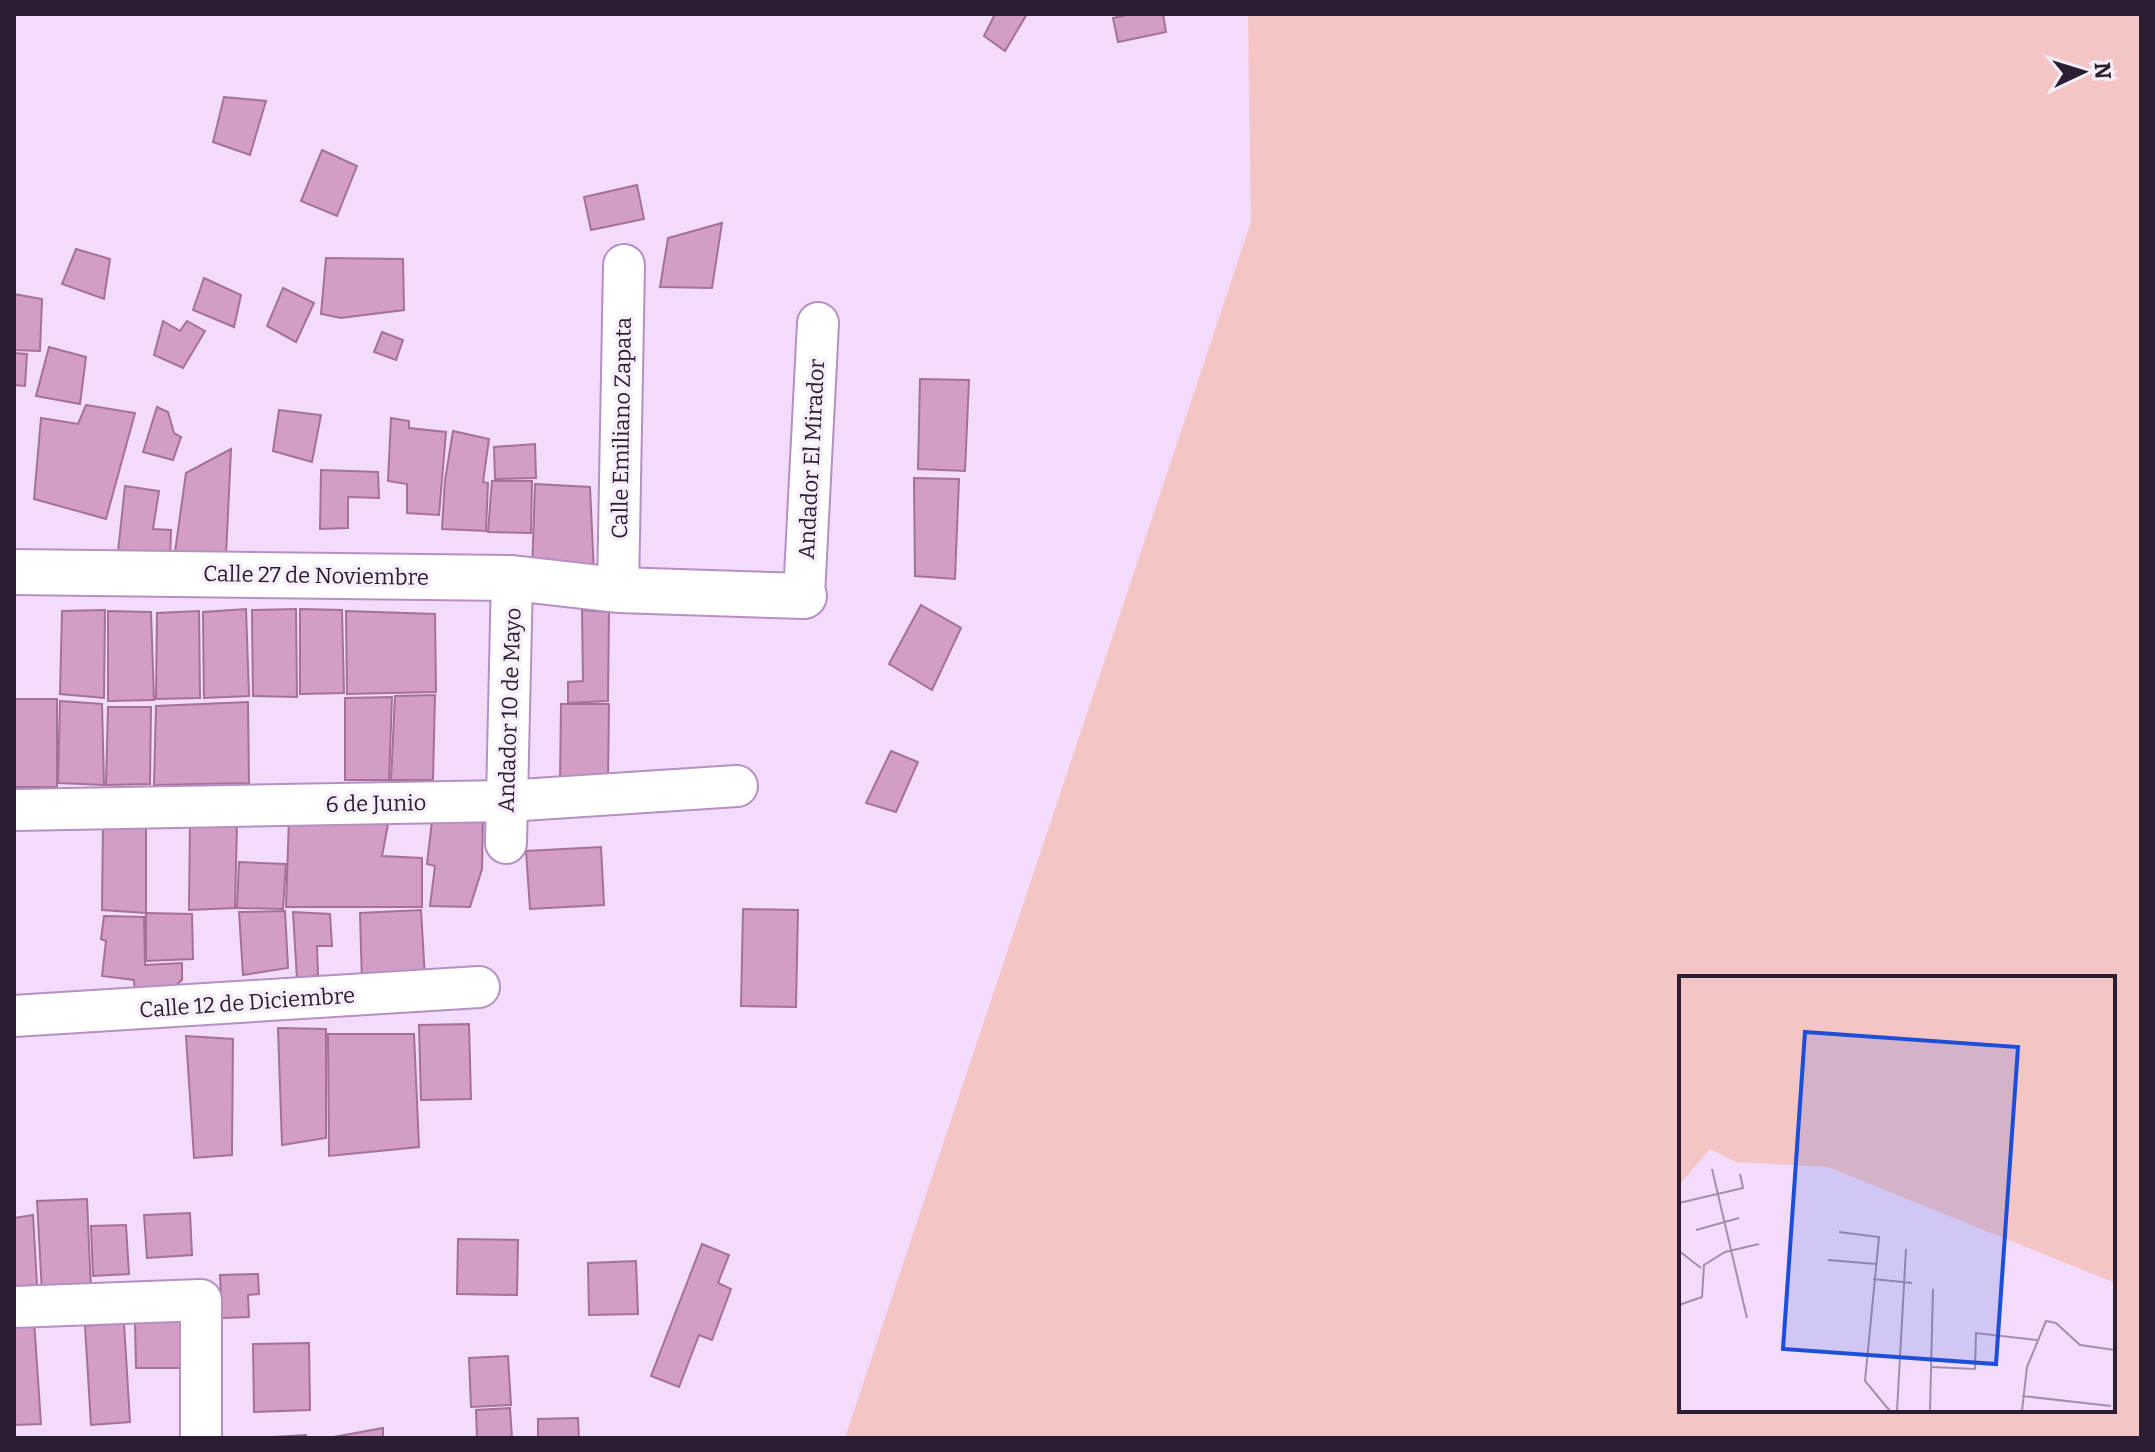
<svg xmlns="http://www.w3.org/2000/svg" width="2155" height="1452" font-family="Bitter,serif">
<rect width="100%" height="100%" fill="#f2dbfb"/>
<path fill="#f5c5c6" fill-rule="evenodd" d="M1248,14H2141V1438H845L1251,222ZM1681,978H2113V1410H1681Z"/>
<g fill="#d39dc5" stroke="#a57198" stroke-width="2">
<path d="M995,14H1027L1005,51L984,36Z"/>
<path d="M1131,14H1163L1166,32L1118,42L1113,18Z"/>
<path d="M224,97L266,101L250,155L213,142Z"/>
<path d="M322,150L357,166L337,216L301,201Z"/>
<path d="M637,185L644,219L591,230L584,197Z"/>
<path d="M722,223L712,288L660,287L668,238Z"/>
<path d="M76,249L110,259L104,299L62,284Z"/>
<path d="M326,258L403,259L404,310L341,318L321,314Z"/>
<path d="M204,278L241,295L234,327L193,310Z"/>
<path d="M283,288L314,303L296,342L267,326Z"/>
<path d="M14,294L42,299L40,351L14,350Z"/>
<path d="M163,321L180,331L187,321L205,331L183,368L154,355Z"/>
<path d="M382,332L403,340L396,360L374,352Z"/>
<path d="M49,347L86,357L80,404L36,396Z"/>
<path d="M14,353L27,354L25,386L14,385Z"/>
<path d="M920,379L969,380L965,471L918,469Z"/>
<path d="M86,405L135,413L106,519L34,499L41,418L78,424Z"/>
<path d="M157,407L168,412L174,433L181,437L173,460L143,452Z"/>
<path d="M279,410L321,415L312,462L273,451Z"/>
<path d="M391,418L409,421V428L446,432L439,515L407,513V484L388,481Z"/>
<path d="M453,431L489,439L483,482L488,483L486,531L442,529L445,480Z"/>
<path d="M535,444L536,478L495,479L494,447Z"/>
<path d="M231,449L226,556L174,559L186,473Z"/>
<path d="M321,470L378,472L379,498L348,497V528L320,529Z"/>
<path d="M914,478L959,479L955,579L915,576Z"/>
<path d="M492,481H532L531,533L488,532Z"/>
<path d="M535,484L590,487L594,573H532Z"/>
<path d="M125,486L159,491L153,529L171,530L170,561H117Z"/>
<path d="M921,605L961,628L932,690L889,664Z"/>
<path d="M246,609L249,696L204,698L203,612Z"/>
<path d="M296,609L297,697L253,696L252,610Z"/>
<path d="M300,609L342,610L344,693L300,694Z"/>
<path d="M105,610L104,698L60,694L62,611Z"/>
<path d="M582,610L609,612L608,701L568,703V682L583,681Z"/>
<path d="M14,611L15,699H57V787H14Z"/>
<path d="M108,611L151,612L154,700L108,701Z"/>
<path d="M199,611L200,698L156,699L157,613Z"/>
<path d="M346,611L435,614L436,692L347,694Z"/>
<path d="M435,695L433,780H391L395,696Z"/>
<path d="M392,697L389,780H345V698Z"/>
<path d="M60,701L102,704L104,785L58,783Z"/>
<path d="M248,702L249,783L154,785L156,706Z"/>
<path d="M561,704H609L608,782L560,781Z"/>
<path d="M108,707H151L150,784L106,785Z"/>
<path d="M891,751L918,762L896,812L866,803Z"/>
<path d="M483,815L482,869L470,907L430,906L435,866L427,864L432,821Z"/>
<path d="M289,817L389,819L382,856L422,858V907H286Z"/>
<path d="M190,821L237,823L235,908L189,910Z"/>
<path d="M103,823H146V913L102,910Z"/>
<path d="M601,847L604,905L530,909L526,851Z"/>
<path d="M239,862L286,864L283,909L237,908Z"/>
<path d="M743,909L798,910L796,1007L741,1006Z"/>
<path d="M421,910L425,978L362,983L360,913Z"/>
<path d="M285,911L288,968L243,975L239,912Z"/>
<path d="M293,912L330,914L332,946H317L318,975L297,979Z"/>
<path d="M146,913L192,914L193,959L146,961Z"/>
<path d="M104,916L144,917L145,965L182,963V980L161,998L135,996L134,980L102,976L106,941L101,939Z"/>
<path d="M469,1024L471,1099L421,1100L419,1025Z"/>
<path d="M278,1028L326,1029V1138L282,1145Z"/>
<path d="M328,1034H414L419,1147L329,1156Z"/>
<path d="M186,1036L233,1039L232,1155L194,1158Z"/>
<path d="M87,1199L91,1290L42,1293L37,1201Z"/>
<path d="M190,1213L192,1255L147,1258L144,1215Z"/>
<path d="M33,1215L38,1303L14,1304V1218Z"/>
<path d="M126,1225L129,1274L93,1276L91,1226Z"/>
<path d="M458,1239L518,1240L517,1295L457,1294Z"/>
<path d="M702,1244L729,1255L718,1283L731,1289L712,1340L699,1335L679,1387L651,1376Z"/>
<path d="M636,1261L638,1314L589,1315L588,1263Z"/>
<path d="M258,1274L259,1294L248,1295L249,1317L222,1318L220,1275Z"/>
<path d="M34,1320L41,1424L14,1425V1321Z"/>
<path d="M189,1321L190,1368H136L135,1322Z"/>
<path d="M124,1323L130,1422L91,1425L85,1326Z"/>
<path d="M309,1343L310,1410L254,1412L253,1344Z"/>
<path d="M508,1356L511,1405L471,1407L469,1358Z"/>
<path d="M510,1408L512,1438H477L476,1410Z"/>
<path d="M578,1418L579,1438H538V1419Z"/>
<path d="M383,1428V1438H328Z"/>
<path d="M306,1435V1438H272L271,1437Z"/>
</g>
<g fill="none" stroke-linecap="round" stroke-linejoin="round">
<defs>
<g id="street">
<path d="M618,590L624,265"/>
<path d="M804,596L818,323"/>
<path d="M14,810L506,801L737,786"/>
<path d="M506,843L512,578"/>
<path d="M14,1016L479,987"/>
<path d="M14,1307L201,1300V1438"/>
</g>
<path id="secondary" d="M14,572L512,578L618,590L804,596"/>
</defs>
<use href="#street" stroke="#b490c3" stroke-width="44"/>
<use href="#secondary" stroke="#b490c3" stroke-width="48"/>
<use href="#street" stroke="#fff" stroke-width="40"/>
<use href="#secondary" stroke="#fff" stroke-width="44"/>
</g>
<g text-anchor="middle" stroke-width="7" stroke-linejoin="round" paint-order="stroke">
<g font-size="22" fill="#2c1e32" stroke="#f6eff9">
<text transform="translate(621 428) rotate(-89)" y="8">Calle Emiliano Zapata</text>
<text transform="translate(811 459) rotate(-87)" y="8">Andador El Mirador</text>
<text transform="translate(316 575) rotate(1)" y="8">Calle 27 de Noviembre</text>
<text transform="translate(509 710) rotate(-88)" y="8">Andador 10 de Mayo</text>
<text transform="translate(376 803) rotate(-1)" y="8">6 de Junio</text>
<text transform="translate(247 1002) rotate(-4)" y="8">Calle 12 de Diciembre</text>
</g>
</g>
<g transform="translate(1679 976)">
<rect width="436" height="436" fill="#f2dbfb"/>
<path d="M0,1H436V307L149,191L57,186L31,173L0,209Z" fill="#f5c5c6"/>
<path fill="none" stroke="#a38fab" stroke-width="2" d="M33,193L68,342M0,227L64,212L61,198M17,254L60,242M160,256L200,261L186,405L211,435M0,275L22,292M149,284L197,288M194,303L233,307M0,329L23,321L25,289L46,276L80,268M253,391L296,393L297,357L358,364M343,420L432,430M218,435L227,273M251,435L254,313M343,435L348,391L367,345L377,347L401,369L436,374"/>
<path fill="#1d4ed8" fill-opacity="0.15" stroke="#1d4ed8" stroke-width="4" d="M126,56L339,71L317,388L104,373Z"/>
<rect width="436" height="436" fill="none" stroke="#2c1e32" stroke-width="4"/>
</g>
<rect width="2155" height="1452" fill="none" stroke="#2c1e32" stroke-width="32"/>
<g transform="translate(2083 72) rotate(86)" stroke="#f6eff9" stroke-width="6" paint-order="stroke">
<path d="M0-6L14 30L0 20L-14 30Z" fill="#2c1e32"/>
<text y="-12" font-size="22" font-weight="bold" text-anchor="middle" fill="#2c1e32">N</text>
</g>
</svg>
